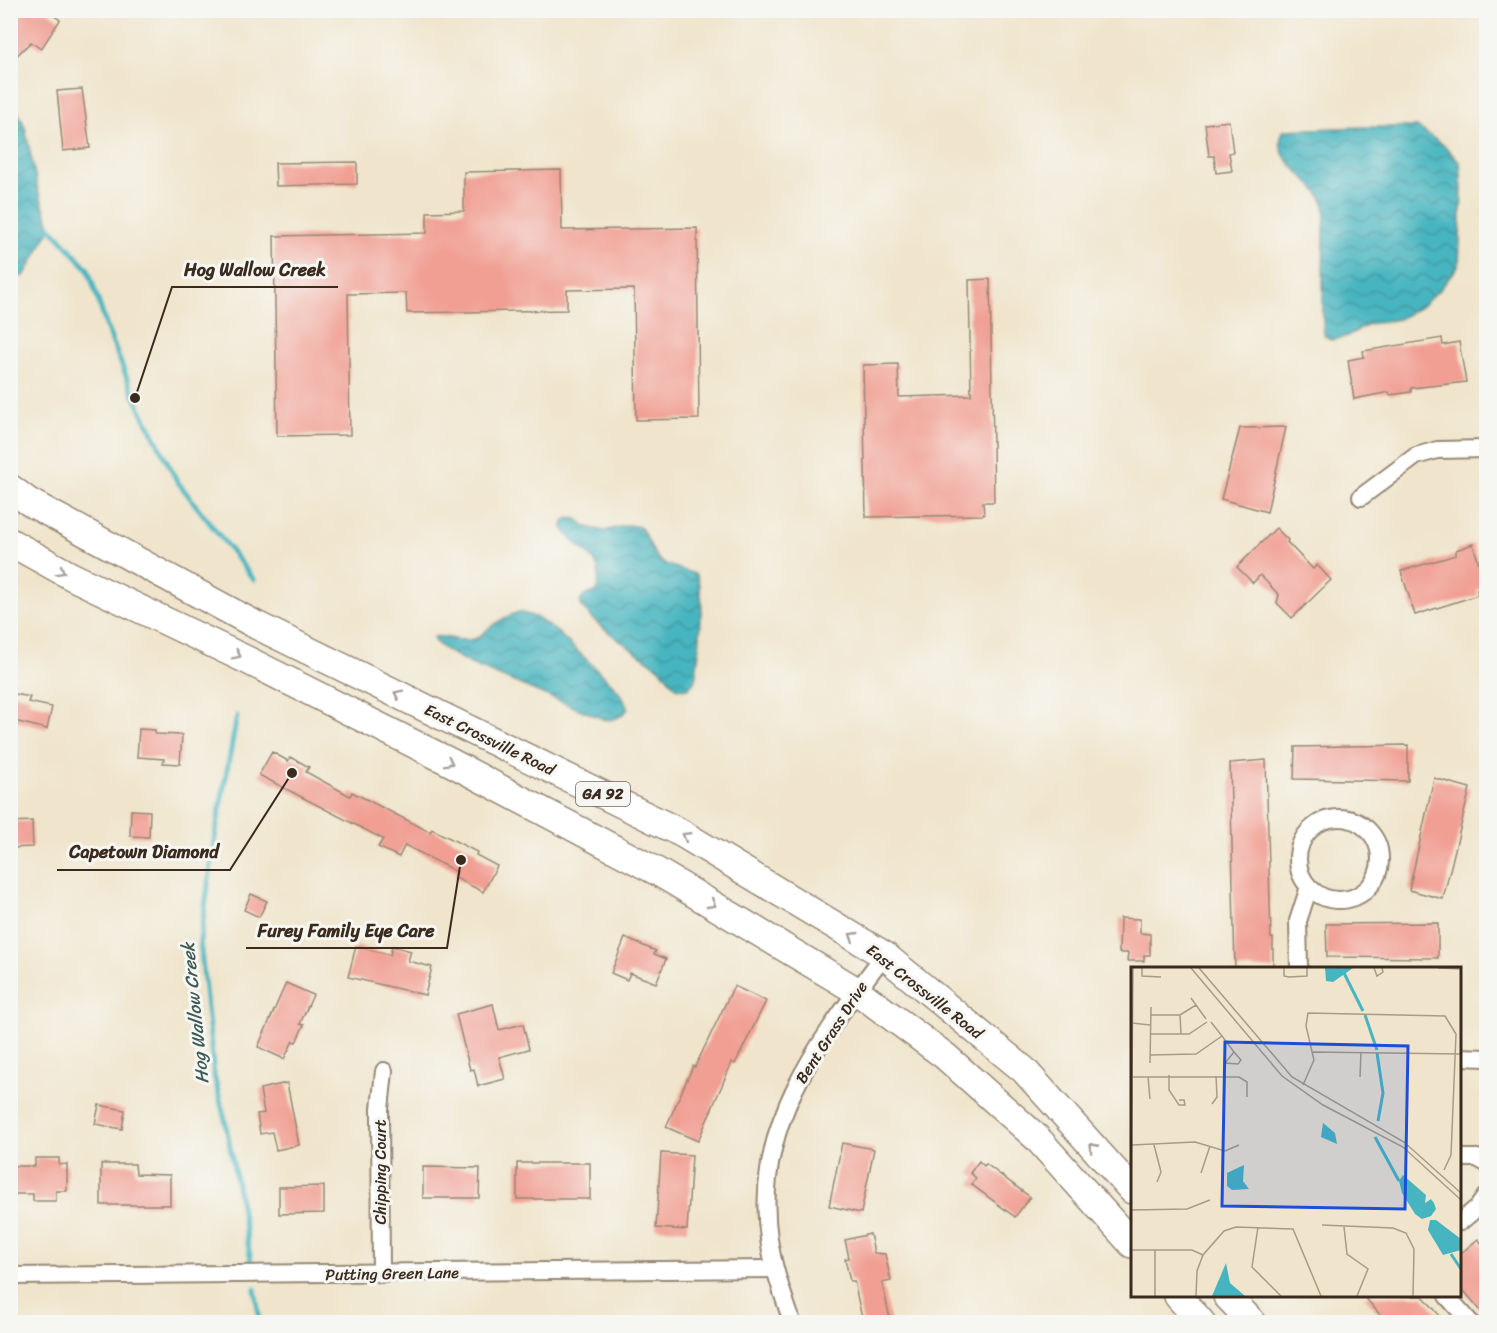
<svg xmlns="http://www.w3.org/2000/svg" width="1497" height="1333" font-family="Sriracha,sans-serif">
<defs>
<pattern id="water-waves" width="16" height="10" patternUnits="userSpaceOnUse" patternTransform="scale(1.5)"><rect width="16" height="10" fill="#47b5c0"/><path d="M0 5q4-4 8 0t8 0" fill="none" stroke="#3c939b"/></pattern>
</defs>
<rect width="100%" height="100%" fill="#f6f6f2"/>
<filter id="ink" filterUnits="userSpaceOnUse"><feTurbulence type="fractalNoise" baseFrequency=".0167" numOctaves="2"/><feDisplacementMap in="SourceGraphic" scale="12" xChannelSelector="R" yChannelSelector="G"/><feConvolveMatrix kernelMatrix="1 2 1 2 8 2 1 2 1" color-interpolation-filters="sRGB"/></filter>
<filter id="wash" filterUnits="userSpaceOnUse"><feTurbulence type="fractalNoise" baseFrequency=".008" numOctaves="4" result="noise"/><feDisplacementMap in="SourceGraphic" scale="24" xChannelSelector="R" yChannelSelector="G"/><feGaussianBlur stdDeviation="1.35" result="paint"/><feColorMatrix in="noise" values="0 0 0 0 0 0 0 0 0 0 0 0 0 0 0 0 0 1.4 0 .05"/><feComposite in="paint" operator="in"/></filter>
<g filter="url(#wash)">
<rect width="100%" height="100%" fill="#f0e5cc"/>
<g fill="url(#water-waves)" stroke="#41706f" stroke-width="1.5">
<path d="M10,94L25,127L38,190L51,228L24,276H11Z"/>
<path d="M1364,127H1417L1445,146L1460,163L1462,189L1459,265L1441,288L1422,306L1399,319L1369,324L1345,337L1331,340L1324,335L1323,321C1323,292 1323,262 1324,233C1324,224 1327,209 1323,201C1313,177 1267,159 1284,130Z"/>
<path d="M569,518L577,519L587,527L604,531L628,525L640,527C647,536 649,544 654,553C662,568 683,568 697,575L702,602L699,651L695,681L689,688C686,688 682,689 679,688C671,686 666,673 659,668C642,655 585,620 580,602L584,596L597,591C606,550 579,556 563,528L564,521Z"/>
<path d="M519,612L536,617L556,631L606,678L622,695L628,709C620,718 615,721 603,719L471,664L447,651L434,641V637C446,634 461,645 477,638C481,636 485,631 489,628C498,621 507,616 519,612Z"/>
</g>
<g fill="none" stroke-linecap="round" stroke-linejoin="round">
<g stroke="#47b5c0" stroke-width="5">
<path d="M51,228L88,269L108,331L135,398L177,481L254,580"/>
<path d="M237,716L216,830L200,941L214,1075L225,1120L253,1271"/>
<path d="M255,1289L260,1322"/>
</g>
</g>
<g id="blocks">
<g fill="#f19f93">
<path d="M10,10H46L60,20L41,49L31,42L10,62Z"/>
<path d="M82,89L90,148L63,151L57,91Z"/>
<path d="M1229,121L1233,152L1229,153L1232,171L1216,173L1214,156H1209L1205,124Z"/>
<path d="M357,162V184L276,186L275,163Z"/>
<path d="M561,170L562,230L697,228L699,419L636,420L634,289L567,290V310L407,313L406,293L348,294L350,435L277,436L274,236L427,233V212L464,211V172Z"/>
<path d="M990,279L994,502H983L984,515L866,517L863,365L898,364L899,397L971,395L969,280Z"/>
<path d="M1442,338L1443,345L1459,342L1466,382L1411,388V392L1390,395L1389,392L1354,399L1348,360L1364,357L1363,351Z"/>
<path d="M1286,427L1267,512L1221,499L1240,428Z"/>
<path d="M1276,528L1288,540L1287,542L1313,569L1317,565L1331,580L1292,618L1277,603L1279,595L1260,575L1253,583L1237,567Z"/>
<path d="M1473,544L1486,587L1477,590L1478,595L1415,615L1401,571L1456,555V550Z"/>
<path d="M10,693L30,697L28,702L52,707L47,729L10,720Z"/>
<path d="M139,729L155,730V734L182,735L180,764L163,763L164,759L137,757Z"/>
<path d="M1408,745V781L1294,779L1295,747Z"/>
<path d="M272,752L288,761L291,757L309,767L306,772L350,796L352,792L430,832L432,829L477,852L476,855L497,866L483,892L454,877L457,872L405,845L399,857L378,847L383,839L259,775Z"/>
<path d="M1266,760L1271,938H1273V969H1235L1230,763Z"/>
<path d="M1434,778L1470,788L1443,899L1409,890Z"/>
<path d="M131,810L150,811L149,837L130,836Z"/>
<path d="M32,821L33,847L10,848V822Z"/>
<path d="M251,894L267,901L259,917L244,910Z"/>
<path d="M1120,918L1140,919V933L1150,934V955H1144V961H1127L1128,953H1119Z"/>
<path d="M1438,923V958L1327,957L1326,924Z"/>
<path d="M625,938L656,951L654,954L666,959L656,983L630,973L627,980L611,973Z"/>
<path d="M356,946L390,955L392,946L411,951L408,961L432,967L425,995L348,977Z"/>
<path d="M286,983L313,995L300,1024L304,1025L296,1042L293,1041L284,1059L258,1047Z"/>
<path d="M734,986L766,1001L735,1064L732,1062L698,1141L666,1127L693,1066L695,1067Z"/>
<path d="M493,1004L499,1030L523,1024L529,1049L499,1057L505,1079L478,1086L474,1069L470,1070L456,1014Z"/>
<path d="M287,1083L299,1145L276,1150L272,1132L260,1134L257,1114L264,1113L260,1089Z"/>
<path d="M99,1105L125,1110L122,1129L95,1124Z"/>
<path d="M842,1143L874,1149L861,1213L829,1206Z"/>
<path d="M661,1153L692,1155L687,1230L656,1228Z"/>
<path d="M35,1158H59V1165L67,1164V1191H56V1201H33V1194H10V1166H35Z"/>
<path d="M979,1161L984,1166L986,1164L1030,1197L1015,1217L971,1184L976,1178L970,1173Z"/>
<rect x="517" y="1163" width="73" height="36"/>
<path d="M101,1164H135L136,1174L170,1175V1205H101Z"/>
<path d="M423,1167L480,1168L479,1198H423Z"/>
<path d="M324,1186V1213L279,1214V1187Z"/>
<path d="M870,1234L874,1253L885,1254L891,1281L882,1283L891,1323H863L854,1281H850L845,1259L849,1258L845,1240Z"/>
<path d="M1478,1239L1486,1249V1317L1460,1286V1254Z"/>
<path d="M1364,1296H1423L1446,1323H1387Z"/>
</g>
</g>
</g>
<g filter="url(#ink)">
<use href="#blocks" fill-opacity="0" stroke="#968875" stroke-width="1.5"/>
<g fill="none" stroke-linecap="round" stroke-linejoin="round">
<defs>
<g id="minor">
<path d="M1361,497L1416,456L1437,450L1486,449"/>
<circle cx="1339" cy="859" r="41"/>
<path d="M1299,968L1298,921L1309,887"/>
<path d="M1460,1057L1486,1058"/>
<path d="M1460,1158H1477L1486,1163"/>
<path d="M1460,1222L1478,1207L1486,1196"/>
<path d="M381,1274L380,1109L384,1071"/>
<path d="M10,1276L774,1269"/>
<path d="M1447,1296L1470,1322"/>
<path d="M792,1322C783,1295 773,1268 769,1239C752,1125 820,1040 884,955"/>
</g>
<g id="primary">
<path d="M10,488L29,502L256,625L681,833L884,955L1024,1070L1132,1190"/>
<path d="M10,542L71,576L249,661L450,762L658,872L857,991L945,1056L1037,1138L1132,1244"/>
<path d="M1178,1296L1201,1322"/>
<path d="M1227,1296L1252,1322"/>
</g>
</defs>
<use href="#minor" stroke="#968875" stroke-width="20"/>
<use href="#primary" stroke="#968875" stroke-width="30"/>
<use href="#minor" stroke="#fff" stroke-width="16"/>
<use href="#primary" stroke="#fff" stroke-width="27"/>
</g>
<defs><path id="oneway-chevron" d="M-2-3.5L2.5 0L-2 3.5" fill="none" stroke-width="1.6" stroke-linecap="round" stroke-linejoin="round" transform="scale(1.5)"/></defs>
<g stroke="#a79f9a">
<use href="#oneway-chevron" transform="translate(61 571) rotate(29)"/>
<use href="#oneway-chevron" transform="translate(237 655) rotate(26)"/>
<use href="#oneway-chevron" transform="translate(398 694) rotate(-154)"/>
<use href="#oneway-chevron" transform="translate(449 762) rotate(27)"/>
<use href="#oneway-chevron" transform="translate(686 836) rotate(-150)"/>
<use href="#oneway-chevron" transform="translate(712 904) rotate(31)"/>
<use href="#oneway-chevron" transform="translate(853 936) rotate(-149)"/>
<use href="#oneway-chevron" transform="translate(1093 1147) rotate(-132)"/>
</g>
</g>
<g text-anchor="middle" stroke-width="6" stroke-linejoin="round" paint-order="stroke">
<rect fill="#f6f6f2" stroke="#73675e" stroke-width="1.5" x="576" y="782" width="54" height="24" rx="4.5"/>
<g font-size="15" font-weight="bold" fill="#3b2a1e">
<text x="603" y="799">GA 92</text>
</g>
<g font-size="16" fill="#3b2a1e" stroke="#f6f6f2">
<text transform="translate(490 739) rotate(26)" y="6">East Crossville Road</text>
<text transform="translate(925 991) rotate(38)" y="6">East Crossville Road</text>
<text transform="translate(831 1032) rotate(-57)" y="6">Bent Grass Drive</text>
<text transform="translate(380 1172) rotate(-90)" y="6">Chipping Court</text>
<text transform="translate(392 1273) rotate(-1)" y="6">Putting Green Lane</text>
</g>
<g font-size="18" font-style="italic" fill="#3f5b57" stroke="#f6f6f2">
<text transform="translate(195 1013) rotate(-96)" y="6">Hog Wallow Creek</text>
</g>
</g>
<g transform="translate(1131 967)">
<rect width="330" height="330" fill="#f0e5cc"/>
<path d="M194,1H222L202,15L195,14ZM192,156L204,166L206,177L190,170ZM113,198L112,214L118,222L101,223L96,219V206ZM272,208L295,228L294,236L300,232L303,236L305,242L300,249L291,252L284,247L271,226L268,214ZM299,253H305L330,272V283L312,288L297,263ZM95,296L99,316L114,329H81Z" fill="#47b5c0"/>
<path fill="none" stroke="#47b5c0" stroke-width="3" d="M213,6L232,44M234,48L246,83M246,86L252,126L247,154M244,170L268,214M320,287L330,302"/>
<path fill="none" stroke="#a89a86" stroke-width="1.5" d="M11,1V9L30,10M60,1L151,109L192,138L272,180L330,233M68,1L161,110L273,175L330,226M153,1V9L158,10L176,9V1M243,1L246,9L252,5L251,1M307,1L330,2M60,31L75,52M20,48H49L65,38M49,48L50,67M80,55L91,69L103,85L110,93L107,97L94,96L103,85M1,56L19,58M19,67H58L76,55M182,85L330,87M19,88L65,87L91,69M19,96L20,40M38,108V123L48,138H54L53,133H48M1,110H108L116,115V130M17,110L19,132M229,110L230,85M172,118L183,93L175,59L177,46L314,49L325,67L320,188L313,203M81,137L86,130L85,109M1,178L64,175L94,184L108,178M23,178L30,205L26,215M70,206L79,179M0,231L2,1M0,243L56,242L79,233M191,258L262,261L275,266L283,282L282,329M127,260L121,300L150,329M213,260L216,287L237,302L226,329M0,283H61L72,288M24,329V283M65,329L66,304L72,288L93,264L105,260L162,262L190,329"/>
<path fill="#1d4ed8" fill-opacity="0.15" stroke="#1d4ed8" stroke-width="3" d="M94,75L277,79L274,242L91,239Z"/>
<rect width="330" height="330" fill="none" stroke="#3b2a1e" stroke-width="3"/>
</g>
<path fill="none" stroke="#3b2a1e" stroke-width="2" d="M135 398L172 287H338M292 773L230 870H57M461 860L447 948H246"/>
<g fill="#3b2a1e" stroke="#f6f6f2" stroke-width="2">
<circle cx="135" cy="398" r="6"/>
<circle cx="292" cy="773" r="6"/>
<circle cx="461" cy="860" r="6"/>
</g>
<g font-size="18" text-anchor="middle" font-weight="bold" fill="#3b2a1e" stroke="#f6f6f2" stroke-width="6" stroke-linejoin="round" paint-order="stroke">
<text x="255" y="276">Hog Wallow Creek</text>
<text x="144" y="858">Capetown Diamond</text>
<text x="346" y="937">Furey Family Eye Care</text>
</g>
<rect width="1497" height="1333" fill="none" stroke="#f6f6f2" stroke-width="36"/>
</svg>
